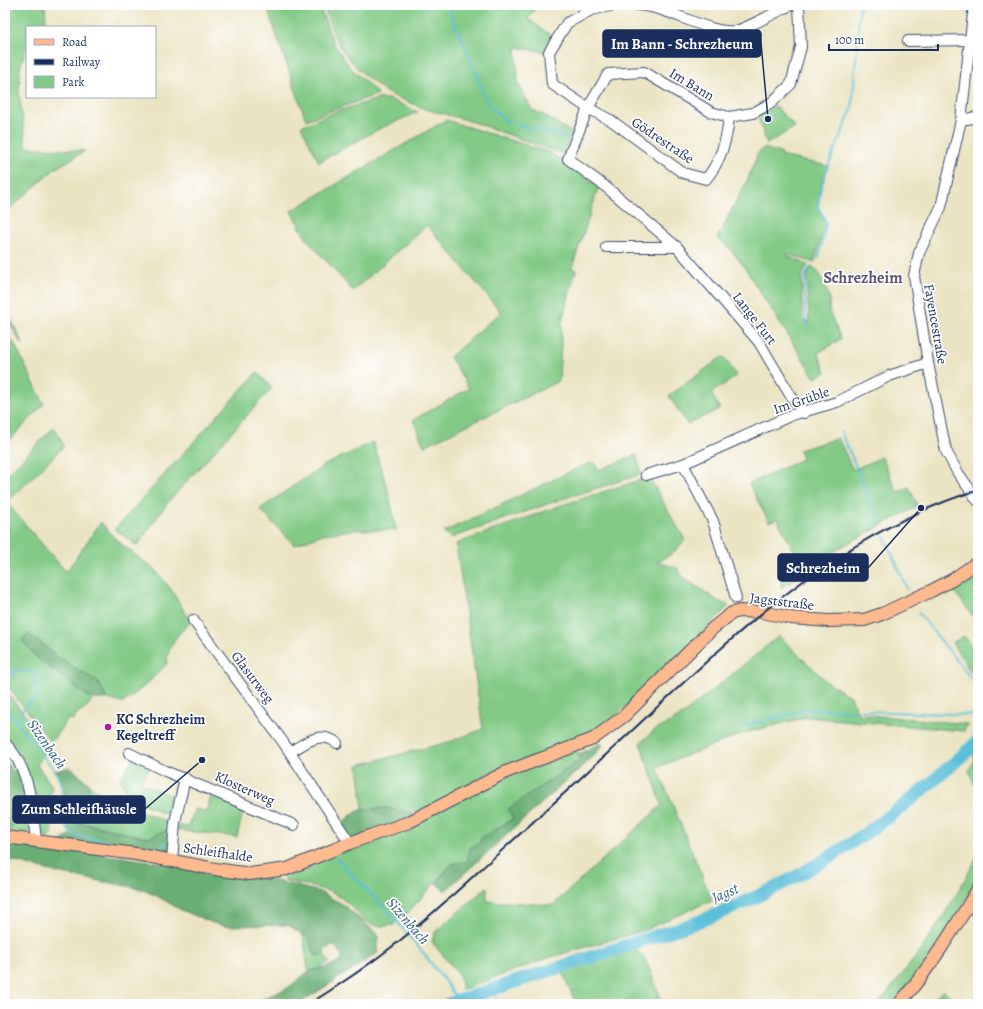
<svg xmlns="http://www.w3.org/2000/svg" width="983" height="1009" font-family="Alegreya,serif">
<rect width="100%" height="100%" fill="#fff"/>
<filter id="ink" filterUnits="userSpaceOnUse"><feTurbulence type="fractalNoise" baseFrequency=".025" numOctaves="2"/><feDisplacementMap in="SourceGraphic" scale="8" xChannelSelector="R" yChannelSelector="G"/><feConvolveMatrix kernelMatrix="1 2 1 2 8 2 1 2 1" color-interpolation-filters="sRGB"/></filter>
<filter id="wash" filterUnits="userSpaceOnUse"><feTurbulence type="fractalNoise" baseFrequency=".012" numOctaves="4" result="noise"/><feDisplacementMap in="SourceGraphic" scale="16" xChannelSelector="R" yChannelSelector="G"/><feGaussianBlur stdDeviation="0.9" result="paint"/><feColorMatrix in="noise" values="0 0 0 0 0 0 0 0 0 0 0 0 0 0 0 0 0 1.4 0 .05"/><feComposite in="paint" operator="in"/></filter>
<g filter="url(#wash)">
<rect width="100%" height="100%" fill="#ebe4c3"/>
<g fill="#82ca86" stroke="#4e7c72">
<path d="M5,5H45L46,20L42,27H27V45L20,68L19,93L26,147L85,151L56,168L5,213Z"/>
<path d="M266,5H319L334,44L349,66L378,94L306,120Z"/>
<path d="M323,5H538L528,19L552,36L545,52L516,47L518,83L532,110L542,114L572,133L563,154L467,120L425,109L387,93L362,73L344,53L334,35Z"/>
<path d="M378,99H389L418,112L379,129L319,162L301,126L338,111Z"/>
<path d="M775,106L795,127L767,144L757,115Z"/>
<path d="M446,120L551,153L599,186L572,268L576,270L562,321L559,381L424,446L413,420L469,388L450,357L501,312L427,225L353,291L306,238L291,211Z"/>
<path d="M764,148L781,153V156L828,166L821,186L818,207L825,224L814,263L787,254V256L808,265L802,276V318L807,326L809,325L807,275L812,267L819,273L830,299L829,311L841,339L818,353L826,372L815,378L743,265L731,250L717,238L748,179L758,153Z"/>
<path d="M5,308L23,343L21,344L5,313Z"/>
<path d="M13,341L44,404L5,445V350Z"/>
<path d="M724,357L737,376L711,393L720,409L687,424L669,396L719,359Z"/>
<path d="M257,372L272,388L168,502L137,546L115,529Z"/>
<path d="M54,427L64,446L7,503L66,572L101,522L115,539L155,570L170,588L191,622C178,633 167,646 167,664L147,684L123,703L107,699L98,682L56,656L30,634L75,688L93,699L83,711H79L73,720L69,718L51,742L5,683V477Z"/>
<path d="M838,438L853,470L882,457L897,492L909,487L918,506L839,548L781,588V578L801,564L777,519L769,522L749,484L802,459L799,450Z"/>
<path d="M373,442L390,498L396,530H354L323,534L294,545L260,509L323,466Z"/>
<path d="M636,455L642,474L559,500L451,538L444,532L580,467L594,462L598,470Z"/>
<path d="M649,477L685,540L673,553L657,562L677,568L682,576L693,584L718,601L729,606L620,712L590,734L558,749L510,764L485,775L434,805L412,813L386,808L363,809L358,765L449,742L483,729L456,544L559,506Z"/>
<path d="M976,570L978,572V623L951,587Z"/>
<path d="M779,636L826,681L851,697L858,714L968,724L964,731L807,717L745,733L657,767L712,900L645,930L548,958L461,990V981L459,975L432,942L435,932L487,887V901L553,905L662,805L640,743L655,730L681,716Z"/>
<path d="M964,636L978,653V683L952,643Z"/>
<path d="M5,690L51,748L41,757L37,765L52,786L47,811L53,832L47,839L39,830L35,796L25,766L5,738Z"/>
<path d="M978,744V796L969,770L975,760L971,749Z"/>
<path d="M577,750L580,760L509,809L513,819L481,838L480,843L471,847L467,862L452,864L401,920L395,922L394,925C360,931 363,912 340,897C324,887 304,885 286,881L282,877V874L484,786Z"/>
<path d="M134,757L150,766L140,783L171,796L165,814C147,806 128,798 120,779Z"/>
<path d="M90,785L99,793L172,824V828L148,838L79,822Z"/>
<path d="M213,791L245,804L237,837L178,830V825L187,827L196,809L206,812Z"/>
<path d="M29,811L31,830L23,836L9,834L14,822Z"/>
<path d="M978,855V878L949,929L902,993L891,1004H878C919,956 949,911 978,855Z"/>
<path d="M303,935H307L316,956L324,954L329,962L319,969L309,971L308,970Z"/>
<path d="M634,949L645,958L663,1004H576L562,971Z"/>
<path d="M944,990L958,1004H928Z"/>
</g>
<g fill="#69ae73" stroke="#426e68">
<path d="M30,634L56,656L98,682L107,699H93L86,695L40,661L22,641L25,636Z"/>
<path d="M601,743L603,746L587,762L445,891L436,883L452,864L467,861L471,847L480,843L481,838L513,819L508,809L580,760L579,754Z"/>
<path d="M5,760L13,771L22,769L32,809L14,822L9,834H5Z"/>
<path d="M70,767L90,785L80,823L148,838L172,828V861L58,843L71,834L61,811L62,786L55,771Z"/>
<path d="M386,808L412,813L413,817L351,840L341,825C358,807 362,809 386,808Z"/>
<path d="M5,840L196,868L206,875L265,878L320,892L342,904L378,934V953L298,1004H250L288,988L309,971L328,967L343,959L335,945L325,949L324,954L316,956L307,936L303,935L288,925L225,926L213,923L181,910L157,896L138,888L62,874L5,859Z"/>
</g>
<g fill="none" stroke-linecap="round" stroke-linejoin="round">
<g stroke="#5bbfda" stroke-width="2">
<path d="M449,5L452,19L471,59L487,104L507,122L567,137"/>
<path d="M818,259L827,223L818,207L820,191L828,166L852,109L860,5"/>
<path d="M808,326L805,317V276L811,267"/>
<path d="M841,432L880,523"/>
<path d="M884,536L907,589"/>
<path d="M918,612L978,687"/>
<path d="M5,649V651"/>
<path d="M5,663L8,666L7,677L10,679L16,670L32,672L38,677L34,684L39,691C35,705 30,700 24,708C21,712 19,718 17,723L55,771L62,786L61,811L63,823L71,834L153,851L165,843"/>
<path d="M5,706L17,723"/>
<path d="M742,726L808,709L978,715"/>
<path d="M337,859C381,903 424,949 458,1000"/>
<path d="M495,989L497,1004"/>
</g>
<path stroke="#5bbfda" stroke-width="13" d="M448,1004L695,923C806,881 892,822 978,741"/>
</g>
</g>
<g filter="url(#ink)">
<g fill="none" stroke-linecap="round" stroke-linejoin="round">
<defs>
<g id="minor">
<path d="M615,5L591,10L567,23L549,52L552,84L588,108L612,121L683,173L706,179C721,161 727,140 729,117"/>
<path d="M638,5C670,7 707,34 735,31C744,30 780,10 791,5"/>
<path d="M799,5L801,47L791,84L771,103L753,113L729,117L711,112L644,72L608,74L588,108L568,159L606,187L677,247L759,342L789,393L804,413"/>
<path d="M974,5L961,120L941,207L919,253L914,276L928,363L946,451L958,473L978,501"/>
<path d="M908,41L970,40"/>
<path d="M961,120L978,117"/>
<path d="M606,247H677"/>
<path d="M683,464L713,521L736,598"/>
<path d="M646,475L683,464L792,415L837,402L889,376L928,363"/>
<path d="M193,620L283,742L350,843"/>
<path d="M5,743C30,768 32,807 36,840"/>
<path d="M290,752C306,743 320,730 337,743"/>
<path d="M129,753L165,771L294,825"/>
<path d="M172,861L175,822L185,778"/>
</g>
<g id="major">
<path d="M5,837L136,854L215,869L250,874L287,869L350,843L409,822L506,772L593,739L624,716L713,628L732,613L740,611L762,612L791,618L828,621L864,620L882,614L931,591L952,580L978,562"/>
<path d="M899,1004C930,968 954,929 978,889"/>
</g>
</defs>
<use href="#minor" stroke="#3a4a6d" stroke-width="12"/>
<use href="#major" stroke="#3a4a6d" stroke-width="14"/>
<use href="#minor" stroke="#fff" stroke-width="10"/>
<use href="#major" stroke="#fcba8e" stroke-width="12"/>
<path stroke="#1b2f5e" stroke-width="2" d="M309,1004C338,986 366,967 393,946C424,922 452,896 480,870C533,823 585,774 637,726C741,629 839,533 978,490"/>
</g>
</g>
<circle fill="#b5179e" stroke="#fff" stroke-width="1.5" cx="108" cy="727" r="4"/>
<g text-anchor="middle" stroke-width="3.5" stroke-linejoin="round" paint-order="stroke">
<g font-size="14" fill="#1b2f5e" stroke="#fff">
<text transform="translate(692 84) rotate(31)" y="5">Im Bann</text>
<text transform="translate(663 140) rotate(34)" y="5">Gödrestraße</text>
<text transform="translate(755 318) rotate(52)" y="5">Lange Furt</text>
<text transform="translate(936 324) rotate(80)" y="5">Fayencestraße</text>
<text transform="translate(801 400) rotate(-19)" y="5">Im Grüble</text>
<text transform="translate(782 601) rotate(7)" y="5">Jagststraße</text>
<text transform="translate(253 677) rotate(53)" y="5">Glasurweg</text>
<text transform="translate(245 788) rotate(24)" y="5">Klosterweg</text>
<text transform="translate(218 852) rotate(8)" y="5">Schleifhalde</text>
</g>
<g font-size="14" font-weight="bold" fill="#1b2f5e" stroke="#fff" text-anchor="start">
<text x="116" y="724">KC Schrezheim<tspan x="116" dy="16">Kegeltreff</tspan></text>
</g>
<g font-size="15" font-style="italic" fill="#316189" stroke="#fff">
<text transform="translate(47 744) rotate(55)" y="5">Sizenbach</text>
<text transform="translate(725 893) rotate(-23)" y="5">Jagst</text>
<text transform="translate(408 921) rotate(49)" y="5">Sizenbach</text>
</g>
<g font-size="16" font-weight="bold" fill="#5a567a" stroke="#fff">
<text x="863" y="283">Schrezheim</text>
</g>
</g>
<path fill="none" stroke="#1b2f5e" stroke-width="1.5" d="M768 119L761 43M921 508L868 568M202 760L145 809"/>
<g fill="#1b2f5e" stroke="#fff" stroke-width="1.5">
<circle cx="768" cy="119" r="4"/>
<circle cx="921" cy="508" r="4"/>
<circle cx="202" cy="760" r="4"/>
</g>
<g fill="#1b2f5e" stroke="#1b2f5e" stroke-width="1.5">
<rect x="603" y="30" width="158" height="27" rx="4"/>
<rect x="778" y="554" width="90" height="27" rx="4"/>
<rect x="13" y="796" width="132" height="27" rx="4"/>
</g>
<g font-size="15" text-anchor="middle" font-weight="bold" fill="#fff">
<text x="682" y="49">Im Bann - Schrezheum</text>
<text x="823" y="573">Schrezheim</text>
<text x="79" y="814">Zum Schleifhäusle</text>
</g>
<rect width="983" height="1009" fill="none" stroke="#fff" stroke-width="20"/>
<rect x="26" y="26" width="130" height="72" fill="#ffffff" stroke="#a4acbf"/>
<rect x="34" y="39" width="20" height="6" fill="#fcba8e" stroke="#a4acbf"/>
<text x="62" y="46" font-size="12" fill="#1b2f5e">Road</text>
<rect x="34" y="59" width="20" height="6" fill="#1b2f5e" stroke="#a4acbf"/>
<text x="62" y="66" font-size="12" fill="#1b2f5e">Railway</text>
<rect x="34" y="76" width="20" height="12" fill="#82ca86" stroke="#a4acbf"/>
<text x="62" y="86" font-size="12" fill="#1b2f5e">Park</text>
<path d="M829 44v6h109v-6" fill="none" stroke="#1b2f5e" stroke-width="2"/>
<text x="835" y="44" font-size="12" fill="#1b2f5e" stroke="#ffffff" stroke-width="3" paint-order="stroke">100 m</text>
</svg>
